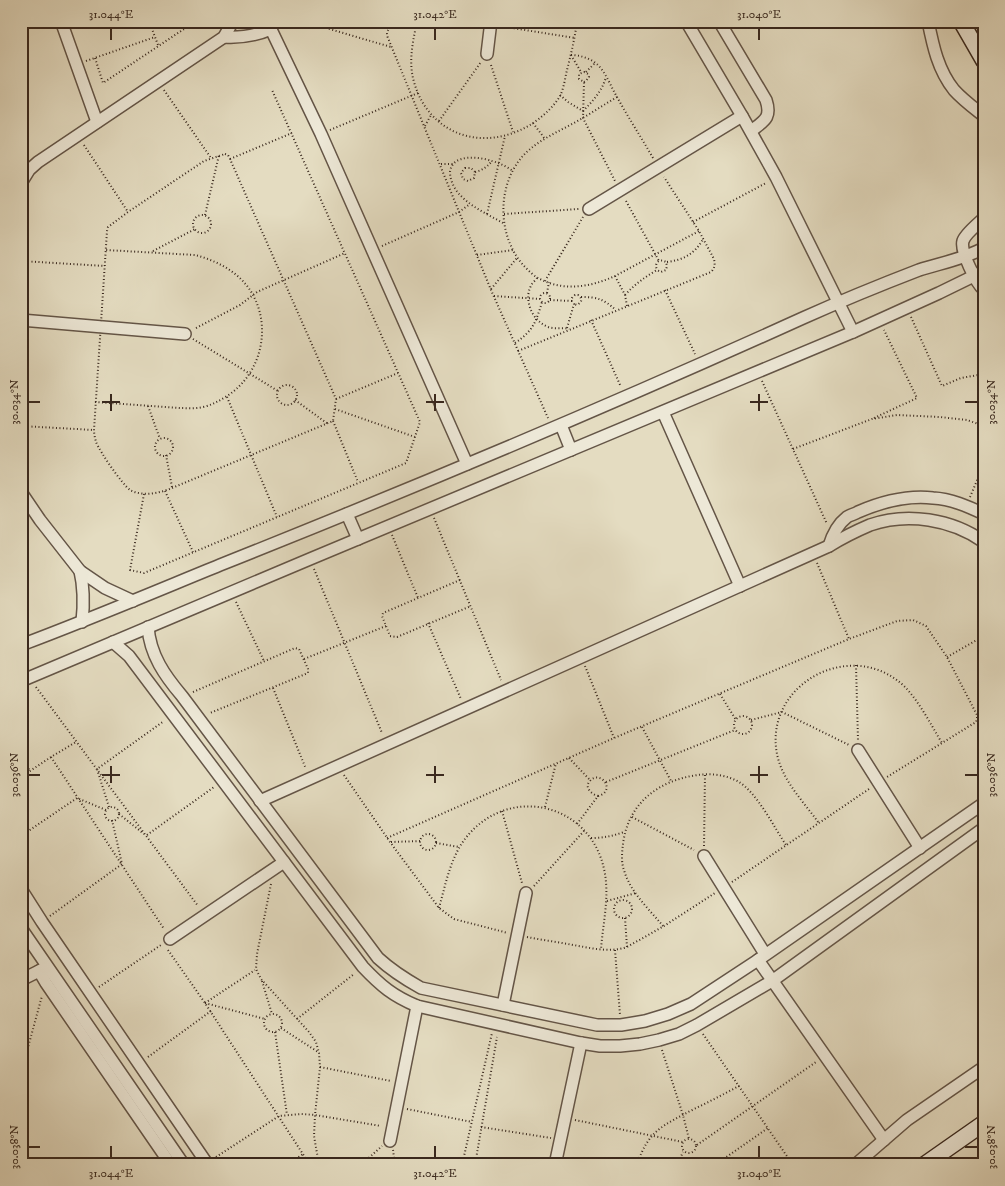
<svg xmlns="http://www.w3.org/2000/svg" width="1005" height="1186" font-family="'IM FELL DW Pica',serif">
<rect width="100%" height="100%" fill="#e4dcc1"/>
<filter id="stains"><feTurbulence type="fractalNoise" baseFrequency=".004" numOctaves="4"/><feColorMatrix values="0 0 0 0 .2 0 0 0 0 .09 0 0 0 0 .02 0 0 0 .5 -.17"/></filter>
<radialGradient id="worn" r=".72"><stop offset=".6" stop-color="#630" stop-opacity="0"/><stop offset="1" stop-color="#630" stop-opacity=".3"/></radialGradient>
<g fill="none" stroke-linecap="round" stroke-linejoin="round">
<defs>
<g id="street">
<path d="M61,21L97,122"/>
<path d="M267,21L321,134L467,464"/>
<path d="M686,21L742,116L776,177L853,332"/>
<path d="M719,21L766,100C772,118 764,121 751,131"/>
<path d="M928,21C933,46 938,70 954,90C963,100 974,108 984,116"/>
<path d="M224,37C241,38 255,36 271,29"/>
<path d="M487,54L491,21"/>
<path d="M21,183L29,170L38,162L224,37L233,21"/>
<path d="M589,209L742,116"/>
<path d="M984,218C978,224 965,234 963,241C960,251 976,283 984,290"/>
<path d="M21,320L185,334"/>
<path d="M663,412L740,586"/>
<path d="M561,425L571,450"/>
<path d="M21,492L40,520L80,571L105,588L133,601"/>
<path d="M347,514L358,539"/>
<path d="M829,546C832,536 838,524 847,517C850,515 855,514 858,512C881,502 907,495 933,498C951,499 967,506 984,514"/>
<path d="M80,571C84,588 84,604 82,622"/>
<path d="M148,627C150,655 165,676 182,696L378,958C391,970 405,979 421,988L597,1025H621L645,1021L668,1014L691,1004L758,960L984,803"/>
<path d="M113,642L129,656L363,967C381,986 393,996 417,1006L581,1043L600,1046H620L640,1044L659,1040L679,1034L697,1025L772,981L984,828"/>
<path d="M21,645C88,620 154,592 220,565C416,487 611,405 803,318C841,301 880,285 919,270C941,263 964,259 984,248"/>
<path d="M21,681L310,559L853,332L939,293L984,271"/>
<path d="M858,750L920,848"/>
<path d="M260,801L829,546C842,538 856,531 870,525C907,512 952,519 984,542"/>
<path d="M704,856L765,954"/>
<path d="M21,889L42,922L208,1165"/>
<path d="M21,928L184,1165"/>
<path d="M170,939L284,862"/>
<path d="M758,960L884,1140"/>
<path d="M39,971L46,983L171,1165"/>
<path d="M21,980L45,968"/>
<path d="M503,1005L526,893"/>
<path d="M390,1141L417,1006"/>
<path d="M555,1165L581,1043"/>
<path d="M855,1165L907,1120L984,1067"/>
</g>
<g id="secondary">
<path d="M961,21L984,61"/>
<path d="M924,1165L984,1123"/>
</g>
</defs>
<use href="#street" stroke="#645547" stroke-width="14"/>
<use href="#secondary" stroke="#39281e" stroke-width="18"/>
<g stroke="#39281e" stroke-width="2" stroke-dasharray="1 2.5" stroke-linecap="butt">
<path d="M149,21L158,45"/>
<path d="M302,21L391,47"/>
<path d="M399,21C393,26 384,29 388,38L491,290L548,418"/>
<path d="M417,21C413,42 408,61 414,82C429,135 483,153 530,125C541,118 553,108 560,96C564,88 565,78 567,70C571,54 575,38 577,21"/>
<path d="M475,21L481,22"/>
<path d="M500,26L575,38"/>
<path d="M571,55C581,55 592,59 599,66C607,75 611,87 617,97C628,117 641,137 653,158"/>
<path d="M571,55L581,72"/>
<path d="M95,58L103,83L196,21"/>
<path d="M86,61L155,37"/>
<path d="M491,65L513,132"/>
<path d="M586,72L595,63"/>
<path d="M584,82L586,81L589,77L588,74L584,72L579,74V79L584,82L583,118L615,181"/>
<path d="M164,90L211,158"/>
<path d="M560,95L568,102L583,111C593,101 602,91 606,77"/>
<path d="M617,97C605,104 593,112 581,119C559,132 533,141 518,162C496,193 499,241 526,268C530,272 534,276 538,278C563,292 591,287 615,276L699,231"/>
<path d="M439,121L481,62"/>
<path d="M533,123L545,139"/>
<path d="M425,126L431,115"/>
<path d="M330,130L418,93"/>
<path d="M84,145L128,212"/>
<path d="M225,154L228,155L230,159L336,399L333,421L172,488C160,493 143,497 130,490C122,484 100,452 96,442C95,438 94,434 94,430L107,231L108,227L128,212L204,161Z"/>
<path d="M230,159L292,133"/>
<path d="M441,164H454"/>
<path d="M465,168H471L475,172L474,178L468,181L463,179L461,173Z"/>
<path d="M475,172C483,170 487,167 492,161"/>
<path d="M626,201L659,261"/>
<path d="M487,214L505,136"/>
<path d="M504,214L579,209"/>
<path d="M205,215L219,155"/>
<circle cx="202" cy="224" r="9"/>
<path d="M693,222L766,183"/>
<path d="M503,223C489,215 473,208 461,196C455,190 450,181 450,172C452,153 480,157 492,161C500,163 507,167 513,171"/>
<path d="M382,246L459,212L470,204"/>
<path d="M153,251L195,229"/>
<path d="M477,255L513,250"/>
<path d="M21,261L105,266"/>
<path d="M667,262C683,260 695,254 703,239"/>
<path d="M615,276L625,295L627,306"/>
<path d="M537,278C536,280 533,282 532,284C523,298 531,319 546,326C553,330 562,327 569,329"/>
<path d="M545,281L583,217"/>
<path d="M491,289L517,258"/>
<path d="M665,290L695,354"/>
<path d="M547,293L549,282"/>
<circle cx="545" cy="298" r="5"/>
<path d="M625,295C635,284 645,277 657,270L661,272L666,270L667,266L666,262C659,258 654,263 657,270"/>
<path d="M494,296L540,299"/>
<path d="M581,297C598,297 603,299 616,310"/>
<path d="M550,300L572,301"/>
<path d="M911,317L942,386L961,378L984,374"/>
<path d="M591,320L621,387"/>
<path d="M196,328L240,305L257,292L345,253"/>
<path d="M567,328L574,304L572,301V298L575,295H578C583,299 582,302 577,305L574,304"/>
<path d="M193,339L278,391"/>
<path d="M515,343C533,331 536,322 542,302"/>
<path d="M518,351L711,272C715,268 715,264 714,259L699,231L664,177"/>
<path d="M762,381L827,524"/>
<circle cx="287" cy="395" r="10"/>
<path d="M227,397L277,517"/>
<path d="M336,399L398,373"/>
<path d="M295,400L328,424"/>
<path d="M95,402L180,408C187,408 195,409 203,407C212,405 219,401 227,396C260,375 272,330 253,295C241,273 218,261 195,255L106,250"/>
<path d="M148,406L160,439"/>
<path d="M335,409L415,437"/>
<path d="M874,418L917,398L884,330"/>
<path d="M333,421L358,482"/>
<path d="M21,426L94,430"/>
<circle cx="164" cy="447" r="9"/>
<path d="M793,449L872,419L897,415L940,417L967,420L984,426"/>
<path d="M166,455L172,487"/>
<path d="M165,491L193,552"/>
<path d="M144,494L130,570L144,573L406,463L420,422L272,90"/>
<path d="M970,497L984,464"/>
<path d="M434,518L501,680"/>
<path d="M392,535L418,598"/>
<path d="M817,563L849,639"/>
<path d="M314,569L382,733"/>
<path d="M460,580L383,613L382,616L390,636L397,637L471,606"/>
<path d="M236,602L264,661"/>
<path d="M428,623L461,699"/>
<path d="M947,657L984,636"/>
<path d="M304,659L386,626"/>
<path d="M856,665L858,740"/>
<path d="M585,666L614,738"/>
<path d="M36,687L198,906"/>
<path d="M273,688L306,769"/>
<path d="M193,692L295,648L299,649L308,669V673L210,713"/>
<path d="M720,694L736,720"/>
<circle cx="743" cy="725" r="9"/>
<path d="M751,720L782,712L849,745"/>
<path d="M642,727L671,781"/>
<path d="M21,757L30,771"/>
<path d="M51,757L164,929"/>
<path d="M569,758L590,780"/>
<path d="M344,775L390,842L439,908L454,919L508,933"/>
<path d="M21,777L51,757L76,742"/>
<path d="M606,782L735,730"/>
<path d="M109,807L97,769L164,721"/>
<path d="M545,807L556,763"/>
<circle cx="112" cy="814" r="7"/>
<path d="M502,811L522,883"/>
<path d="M119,814L144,834"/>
<path d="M632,817L694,850"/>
<path d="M818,822C803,801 782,780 777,754C764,687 845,640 898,681C915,693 931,725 942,743"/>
<path d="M577,824L598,796C617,791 600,769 590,781C584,787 591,794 598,796"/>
<circle cx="428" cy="842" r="8"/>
<path d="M147,835L214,787"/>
<path d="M21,836L77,798L106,810"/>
<path d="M387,838L614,738L849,639L897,621L913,620L926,626L947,657L977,715V719L976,722L887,777"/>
<path d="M591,838C603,838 613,836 624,832"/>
<path d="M391,842L421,841"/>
<path d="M436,843L459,847"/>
<path d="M704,846L705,774"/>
<path d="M732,882L869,789"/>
<path d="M271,884L257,954L256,969L261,979L309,1032L316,1042L319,1053L320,1067L315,1115L314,1136L319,1165"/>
<path d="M534,886L584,831"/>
<circle cx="623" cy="909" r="9"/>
<path d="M607,901L636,893"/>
<path d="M439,908C446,883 451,854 469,834C512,785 590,804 604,869C610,895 603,923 601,949"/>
<path d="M50,916L122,864L112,820"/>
<path d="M625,918L627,947"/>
<path d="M663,926C649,909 630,892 624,870C621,862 622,852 623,844C628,803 659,780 698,775C711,773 727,775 739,782C757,793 774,827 786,845"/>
<path d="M527,937C542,940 558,942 573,945C591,948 609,953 627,947L664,926L715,893"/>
<path d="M168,950L205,1003L310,1165"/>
<path d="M615,950L620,1015"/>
<path d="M262,981L272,1014"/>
<path d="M99,987L161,945"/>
<path d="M205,1003L265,1019"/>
<path d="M205,1003L255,970"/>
<circle cx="273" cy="1023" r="9"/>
<path d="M297,1019L354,974"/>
<path d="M281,1028L318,1052"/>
<path d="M275,1032L287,1115"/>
<path d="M703,1034L793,1165"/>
<path d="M662,1050L683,1115L689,1139"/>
<path d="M148,1057L211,1011"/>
<path d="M320,1067L391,1081"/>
<path d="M21,1073L42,996"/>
<path d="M407,1109L472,1122"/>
<path d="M575,1120L683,1142"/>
<path d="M481,1127L551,1138"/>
<circle cx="689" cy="1146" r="7"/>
<path d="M697,1145L816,1062"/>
<path d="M393,1150L395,1165"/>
<path d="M216,1157L279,1116L301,1114L315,1115L381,1126"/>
<path d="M566,1163L574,1165"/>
<path d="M287,1165L303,1154"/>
<path d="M361,1165L382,1146"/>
<path d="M462,1165L492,1033"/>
<path d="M475,1165L497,1037"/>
<path d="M637,1165C648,1130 664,1125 694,1109C709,1102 724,1094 739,1086"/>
<path d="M677,1165L683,1152"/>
<path d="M715,1165L768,1128"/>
</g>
<use href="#street" stroke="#ede8d7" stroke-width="11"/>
<use href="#secondary" stroke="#ede8d7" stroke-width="15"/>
</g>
<path fill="none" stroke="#39281e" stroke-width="2" d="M111,28V40M435,28V40M759,28V40M111,394V411M435,394V411M759,394V411M28,402H40M102,402H120M426,402H444M750,402H768M965,402H978M111,766V783M435,766V783M759,766V783M28,775H40M102,775H120M426,775H444M750,775H768M965,775H978M111,1146V1158M435,1146V1158M759,1146V1158M28,1147H40M965,1147H978"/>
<rect width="1005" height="1186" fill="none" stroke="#e4dcc1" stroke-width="55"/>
<rect x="28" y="28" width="950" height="1130" fill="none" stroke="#39281e" stroke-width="2"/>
<g font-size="12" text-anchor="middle" fill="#39281e">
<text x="111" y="18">31.044°E</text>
<text x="435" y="18">31.042°E</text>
<text x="759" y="18">31.040°E</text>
<text transform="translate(991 402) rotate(-90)" y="4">30.034°N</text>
<text transform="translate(14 402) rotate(-90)" y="4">30.034°N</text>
<text transform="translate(991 775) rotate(-90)" y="4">30.036°N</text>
<text transform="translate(14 775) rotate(-90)" y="4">30.036°N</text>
<text transform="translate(991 1147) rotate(-90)" y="4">30.038°N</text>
<text transform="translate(14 1147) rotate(-90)" y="4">30.038°N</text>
<text x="111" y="1177">31.044°E</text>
<text x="435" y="1177">31.042°E</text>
<text x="759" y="1177">31.040°E</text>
</g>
<rect width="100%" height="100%" filter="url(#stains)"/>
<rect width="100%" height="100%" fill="url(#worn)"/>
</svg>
